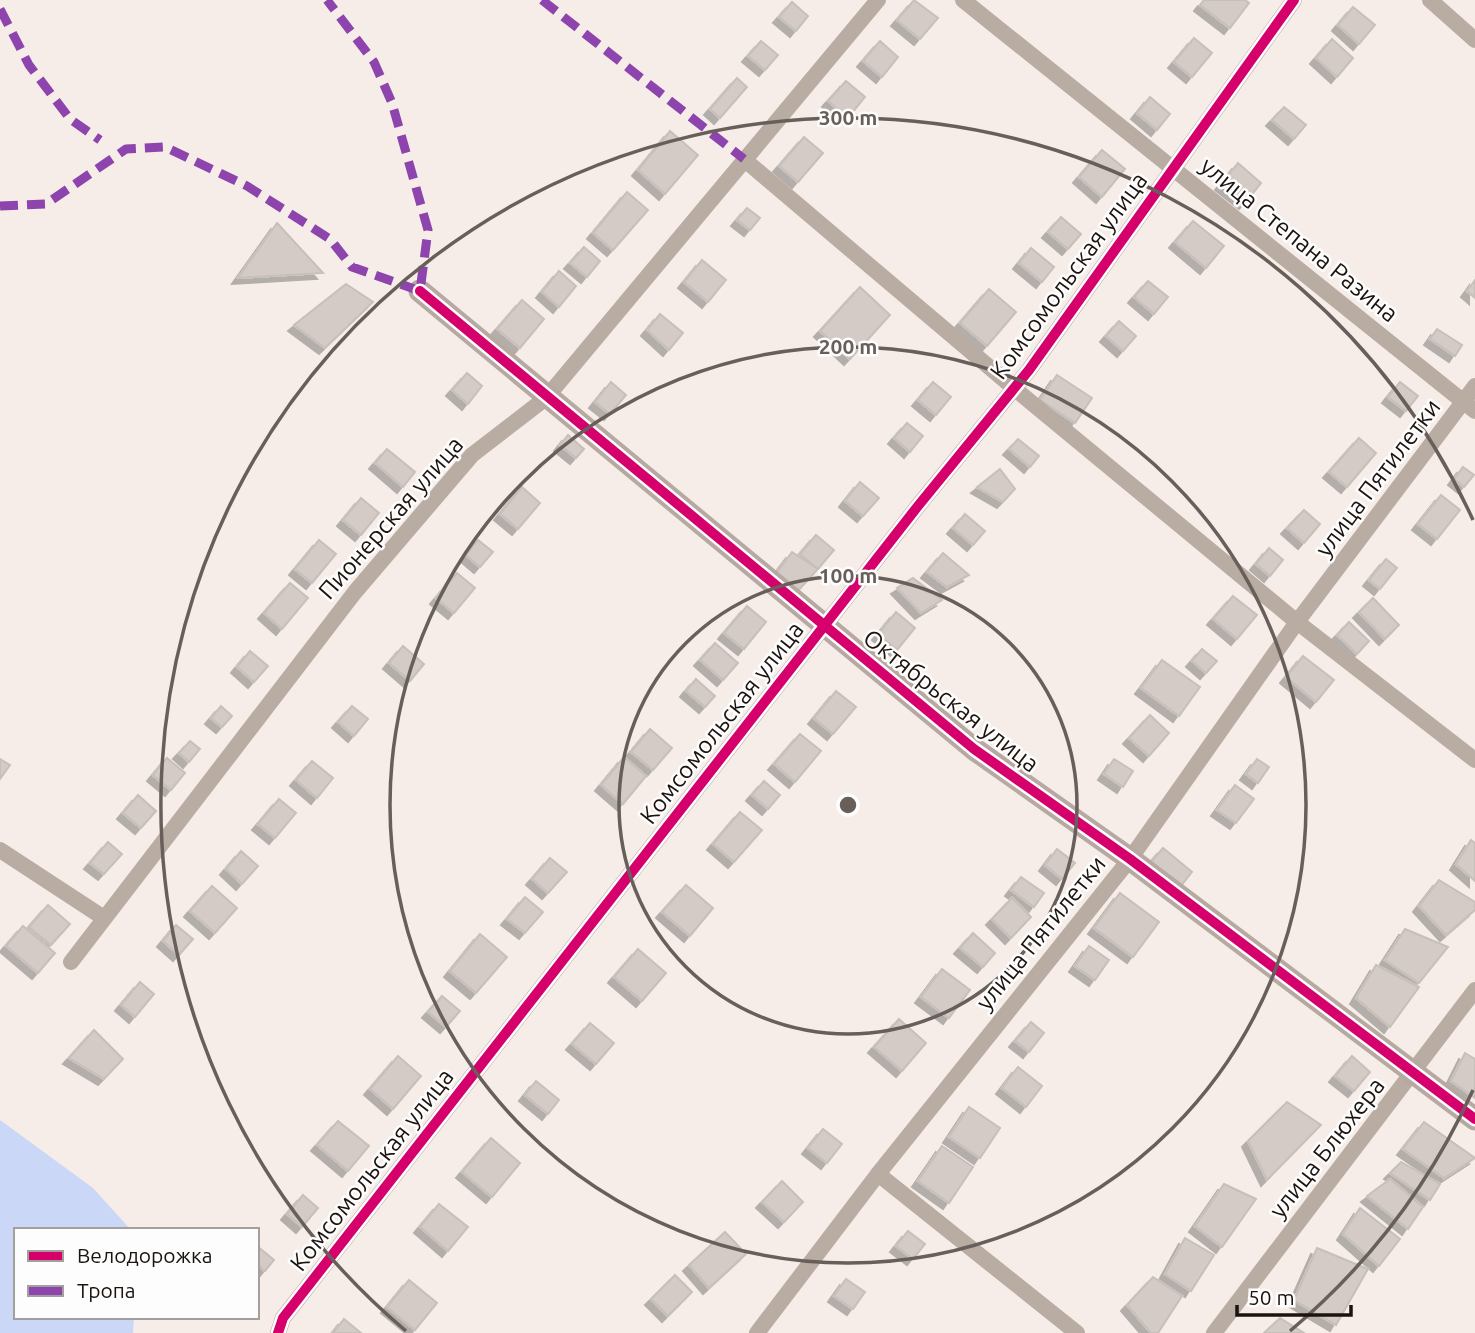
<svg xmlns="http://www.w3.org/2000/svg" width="1475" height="1333" font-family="Ubuntu,sans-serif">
<defs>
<filter id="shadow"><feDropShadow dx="-6" dy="6" stdDeviation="0" flood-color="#0004"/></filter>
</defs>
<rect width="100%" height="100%" fill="#f6ede9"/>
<path fill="#cad7f6" d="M0,1120L93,1188L131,1230H16V1317H134L133,1333H0Z"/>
<g fill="#d4cbc6" stroke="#c7bfba" stroke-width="2" filter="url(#shadow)">
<path d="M914,0L938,18L920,39L897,20Z"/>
<path d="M1204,0H1245L1249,3L1230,28L1200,5Z"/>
<path d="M792,2L808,16L796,31L779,17Z"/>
<path d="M1353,7L1375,25L1359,44L1338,25Z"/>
<path d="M1194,38L1212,53L1192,77L1174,62Z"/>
<path d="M1332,39L1353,58L1337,77L1316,58Z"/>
<path d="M761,41L778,55L765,70L748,56Z"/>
<path d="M880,41L898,57L882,77L863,61Z"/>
<path d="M737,78L747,87L720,118L710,109Z"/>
<path d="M846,81L865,97L848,118L828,101Z"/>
<path d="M1150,97L1170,114L1157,130L1137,113Z"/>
<path d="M1284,107L1306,125L1294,139L1272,120Z"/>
<path d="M670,131L698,155L665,194L638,170Z"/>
<path d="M804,137L823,153L798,182L779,166Z"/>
<path d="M1102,150L1125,169L1102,197L1079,177Z"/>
<path d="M1238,163L1261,183L1245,203L1221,184Z"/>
<path d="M627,192L648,210L613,250L593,233Z"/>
<path d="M747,208L760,218L750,230L737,220Z"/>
<path d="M1061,217L1081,234L1068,249L1048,232Z"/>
<path d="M1193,221L1224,246L1206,268L1175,242Z"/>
<path d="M277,223L323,273L238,278Z"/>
<path d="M584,247L600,261L587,277L570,263Z"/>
<path d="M1031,248L1054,267L1042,282L1019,263Z"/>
<path d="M702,260L726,280L708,302L684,282Z"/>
<path d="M559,271L576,286L559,307L542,292Z"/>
<path d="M1475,280V298L1467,291Z"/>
<path d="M1148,281L1168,297L1154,314L1134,297Z"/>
<path d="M346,284L373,302L325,348L294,325Z"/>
<path d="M860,287L890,315L850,359L820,331Z"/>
<path d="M989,289L1016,312L987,346L960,323Z"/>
<path d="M522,300L544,319L520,348L497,329Z"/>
<path d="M660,314L683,333L669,350L647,330Z"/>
<path d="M1119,321L1136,336L1123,351L1106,336Z"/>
<path d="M1437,329L1462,345L1455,356L1430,339Z"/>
<path d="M467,373L482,386L468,404L452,390Z"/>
<path d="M1057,375L1092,398L1075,423L1040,400Z"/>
<path d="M611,382L626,395L610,414L595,402Z"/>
<path d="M933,382L951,397L936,415L918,400Z"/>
<path d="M1400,382L1418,396L1406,411L1388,397Z"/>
<path d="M907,423L923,436L910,452L894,438Z"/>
<path d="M568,435L584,449L576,458L560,445Z"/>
<path d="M1359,438L1376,453L1347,487L1329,472Z"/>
<path d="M1018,439L1039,456L1030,467L1009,449Z"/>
<path d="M387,449L415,472L403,487L375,463Z"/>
<path d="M1463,467L1474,475L1464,487L1454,479Z"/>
<path d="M1000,469L1015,489L1003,502L977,487Z"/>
<path d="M860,482L879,498L863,516L845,501Z"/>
<path d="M522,487L540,503L518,529L500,514Z"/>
<path d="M1441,495L1460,510L1437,539L1418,524Z"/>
<path d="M361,498L379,513L361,535L343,520Z"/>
<path d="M1304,510L1320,524L1304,543L1287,528Z"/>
<path d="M965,514L985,531L973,545L953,528Z"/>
<path d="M816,535L834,550L818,569L800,554Z"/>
<path d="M319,540L336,554L312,583L295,569Z"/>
<path d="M478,540L493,552L480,567L466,555Z"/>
<path d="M1269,548L1283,560L1270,576L1256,564Z"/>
<path d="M792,552L818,569L795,594L775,575Z"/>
<path d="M943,553L969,575L947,587L927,572Z"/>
<path d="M1386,559L1397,568L1380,589L1369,580Z"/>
<path d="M457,573L475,588L454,613L436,598Z"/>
<path d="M913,578L942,600L921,613L897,588Z"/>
<path d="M290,583L308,598L282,629L264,613Z"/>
<path d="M1233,596L1257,615L1237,639L1213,619Z"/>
<path d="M1373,598L1399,625L1385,639L1359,612Z"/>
<path d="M747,606L766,622L744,649L724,633Z"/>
<path d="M896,612L915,628L897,650L878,634Z"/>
<path d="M1349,622L1369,641L1357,654L1337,635Z"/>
<path d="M715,643L738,663L723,680L700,660Z"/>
<path d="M403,646L424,664L410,681L389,663Z"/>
<path d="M1202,649L1217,661L1206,673L1192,661Z"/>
<path d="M250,651L268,666L254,682L237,667Z"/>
<path d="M1303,656L1334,680L1316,702L1286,677Z"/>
<path d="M1162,660L1200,687L1179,716L1141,688Z"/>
<path d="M696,679L715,696L705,707L686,691Z"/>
<path d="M836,691L856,707L833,734L814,718Z"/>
<path d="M221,706L232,716L222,727L211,718Z"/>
<path d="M352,706L368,719L354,736L338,722Z"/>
<path d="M1150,715L1169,733L1149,756L1129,738Z"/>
<path d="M650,729L672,748L653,770L631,752Z"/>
<path d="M800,734L821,751L795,782L774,764Z"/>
<path d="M190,741L200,749L189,762L179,753Z"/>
<path d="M624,757L646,776L623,804L601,785Z"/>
<path d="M167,758L185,773L171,790L153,775Z"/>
<path d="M0,759L10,765L0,779Z"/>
<path d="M1114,759L1133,771L1123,787L1104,774Z"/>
<path d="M1257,759L1269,767L1258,783L1246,774Z"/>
<path d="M312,761L333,778L317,798L296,780Z"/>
<path d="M764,781L780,795L768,809L752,795Z"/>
<path d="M1235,785L1254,799L1236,823L1217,810Z"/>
<path d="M138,795L156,811L141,828L123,813Z"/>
<path d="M279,799L296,813L275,838L258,824Z"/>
<path d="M740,812L762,830L734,862L713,844Z"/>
<path d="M1471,840L1475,843V881L1456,864Z"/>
<path d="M108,842L122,854L104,874L90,863Z"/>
<path d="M1163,848L1192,872L1180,887L1151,862Z"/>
<path d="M1057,849L1075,863L1062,879L1045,865Z"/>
<path d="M241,851L258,866L242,884L226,869Z"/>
<path d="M550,858L567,872L548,893L532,879Z"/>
<path d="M1021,877L1044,893L1034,907L1011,890Z"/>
<path d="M1439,880L1475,902V910L1446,935L1419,906Z"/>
<path d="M686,885L713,908L690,936L662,912Z"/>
<path d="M212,886L237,908L215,933L190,911Z"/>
<path d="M1120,893L1159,922L1133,957L1094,928Z"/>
<path d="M525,897L543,912L525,933L507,919Z"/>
<path d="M1012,898L1031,917L1011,938L992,919Z"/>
<path d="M48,905L70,924L51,945L29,927Z"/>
<path d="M176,925L193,939L179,955L163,941Z"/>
<path d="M23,926L55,953L38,973L6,946Z"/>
<path d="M1405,929L1448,947L1419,983L1385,960Z"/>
<path d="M973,933L995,953L983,967L960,948Z"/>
<path d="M480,934L507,957L476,993L450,971Z"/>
<path d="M1089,946L1109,960L1095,980L1075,966Z"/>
<path d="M638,949L666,973L642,1001L614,977Z"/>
<path d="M1376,965L1419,987L1390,1027L1356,998Z"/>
<path d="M942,969L970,990L949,1018L921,997Z"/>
<path d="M140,982L154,994L135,1017L121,1005Z"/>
<path d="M442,996L460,1011L446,1027L428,1012Z"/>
<path d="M899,1019L926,1043L902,1071L874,1047Z"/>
<path d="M1031,1022L1044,1033L1029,1052L1015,1041Z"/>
<path d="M590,1023L614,1043L596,1064L572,1044Z"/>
<path d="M94,1030L123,1059L104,1079L69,1058Z"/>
<path d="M1465,1053L1475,1059V1098L1451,1081Z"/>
<path d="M398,1056L421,1076L393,1109L370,1089Z"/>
<path d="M1352,1056L1370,1072L1354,1091L1335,1076Z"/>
<path d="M1018,1067L1042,1086L1026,1107L1002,1088Z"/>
<path d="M536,1081L559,1100L548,1114L525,1095Z"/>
<path d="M1287,1102L1321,1125L1267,1180L1248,1141Z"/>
<path d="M969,1107L1000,1128L980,1158L949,1137Z"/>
<path d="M338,1121L369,1146L348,1171L317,1145Z"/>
<path d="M1424,1122L1475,1158L1444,1178L1403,1149Z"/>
<path d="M823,1129L842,1144L827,1163L808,1148Z"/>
<path d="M491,1138L520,1163L492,1197L462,1172Z"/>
<path d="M942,1146L973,1167L949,1203L918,1181Z"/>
<path d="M1401,1162L1440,1184L1430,1200L1390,1173Z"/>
<path d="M1390,1179L1423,1207L1408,1229L1367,1196Z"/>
<path d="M782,1181L803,1202L784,1222L762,1202Z"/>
<path d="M1224,1184L1256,1199L1222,1247L1195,1226Z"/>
<path d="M303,1195L318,1208L302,1227L287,1214Z"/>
<path d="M439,1204L468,1227L448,1251L420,1227Z"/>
<path d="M1360,1208L1400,1239L1379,1266L1343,1234Z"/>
<path d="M908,1231L925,1244L913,1259L896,1246Z"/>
<path d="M725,1232L746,1254L709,1288L689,1265Z"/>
<path d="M1185,1238L1214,1255L1191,1291L1165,1274Z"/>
<path d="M257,1246L274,1260L265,1271L257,1264Z"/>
<path d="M1317,1248L1368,1269L1336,1325L1294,1300Z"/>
<path d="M675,1275L692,1292L668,1316L651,1299Z"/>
<path d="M1153,1277L1182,1296L1158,1333H1151L1127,1305Z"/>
<path d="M846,1279L865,1292L853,1309L834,1296Z"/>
<path d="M409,1280L437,1303L415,1330L387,1307Z"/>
<path d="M1280,1318L1304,1333H1264Z"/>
<path d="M344,1319L361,1333H333Z"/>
</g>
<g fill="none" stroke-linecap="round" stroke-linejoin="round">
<g stroke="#b9aca3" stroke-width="16">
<path d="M963,0L1475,411"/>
<path d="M1430,0L1475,40"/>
<path d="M746,161L1015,389L1297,622L1475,760"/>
<path d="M0,850L104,918"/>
<path d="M71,962L355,592L472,455L546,398L878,0"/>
<path d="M878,1174L1077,1333"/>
<path d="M278,1333L283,1318L918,506L1029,370L1294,0"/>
<path d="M757,1333L878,1174L1130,859L1297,622L1475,386"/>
<path d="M1214,1333L1475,990"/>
</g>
<path stroke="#b7a9a1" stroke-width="23" d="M420,291L974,749L1130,859L1475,1119"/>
<g stroke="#8e44ad" stroke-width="9" stroke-dasharray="18 9" stroke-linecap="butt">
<path d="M542,0L744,159"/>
<path d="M0,9L29,65L70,119L100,140"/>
<path d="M0,206L46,204L126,149L165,147L247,186L330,239L352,267L420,291L428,230L392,103L374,62L327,0"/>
</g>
<defs>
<g id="cycleway">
<path d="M420,291L974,749L1130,859L1475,1119"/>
<path d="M278,1333L283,1318L918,506L1029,370L1294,0"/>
</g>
</defs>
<use href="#cycleway" stroke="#fdfdfd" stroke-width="15"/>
<use href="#cycleway" stroke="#d6006c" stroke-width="10"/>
</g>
<g fill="none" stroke="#685f5b" stroke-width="3.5">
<circle cx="848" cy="805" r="229"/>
<circle cx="848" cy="805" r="458"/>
<path d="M1473 1090A687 687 0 0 1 1290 1331M406 1331A687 687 0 1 1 1473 520"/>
</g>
<g text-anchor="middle" stroke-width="5" stroke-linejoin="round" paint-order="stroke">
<g font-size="24" fill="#1c130e" stroke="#fdfdfd">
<text transform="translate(1299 240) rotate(39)" y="8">улица Степана Разина</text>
<text transform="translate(1069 276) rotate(-54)" y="8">Комсомольская улица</text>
<text transform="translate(1378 478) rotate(-53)" y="8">улица Пятилетки</text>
<text transform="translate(391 518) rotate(-49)" y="8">Пионерская улица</text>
<text transform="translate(951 701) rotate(38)" y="8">Октябрьская улица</text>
<text transform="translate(722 723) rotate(-52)" y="8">Комсомольская улица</text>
<text transform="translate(1041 933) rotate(-51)" y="8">улица Пятилетки</text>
<text transform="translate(1327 1148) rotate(-52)" y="8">улица Блюхера</text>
<text transform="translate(372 1170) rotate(-52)" y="8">Комсомольская улица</text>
</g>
</g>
<circle cx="848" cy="805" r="10" fill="#685f5b" stroke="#fdfdfd" stroke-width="3.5"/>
<g font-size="21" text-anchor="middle" font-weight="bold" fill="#685f5b" stroke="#fdfdfd" stroke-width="5" stroke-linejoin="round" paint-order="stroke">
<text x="848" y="125">300 m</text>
<text x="848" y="354">200 m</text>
<text x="848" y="583">100 m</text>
</g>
<rect x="14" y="1228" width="245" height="91" fill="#fdfdfd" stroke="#a39f9d" stroke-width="2"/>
<rect x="28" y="1251" width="35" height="10" fill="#d6006c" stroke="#a39f9d" stroke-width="2"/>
<text x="77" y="1263" font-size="21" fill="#1c130e">Велодорожка</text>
<rect x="28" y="1286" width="35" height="10" fill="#8e44ad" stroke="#a39f9d" stroke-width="2"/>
<text x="77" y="1298" font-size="21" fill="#1c130e">Тропа</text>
<path d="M1237 1305v10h114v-10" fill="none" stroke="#1c130e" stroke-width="3.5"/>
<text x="1248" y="1305" font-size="21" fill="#1c130e" stroke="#fdfdfd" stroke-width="5" paint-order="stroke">50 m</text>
</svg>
